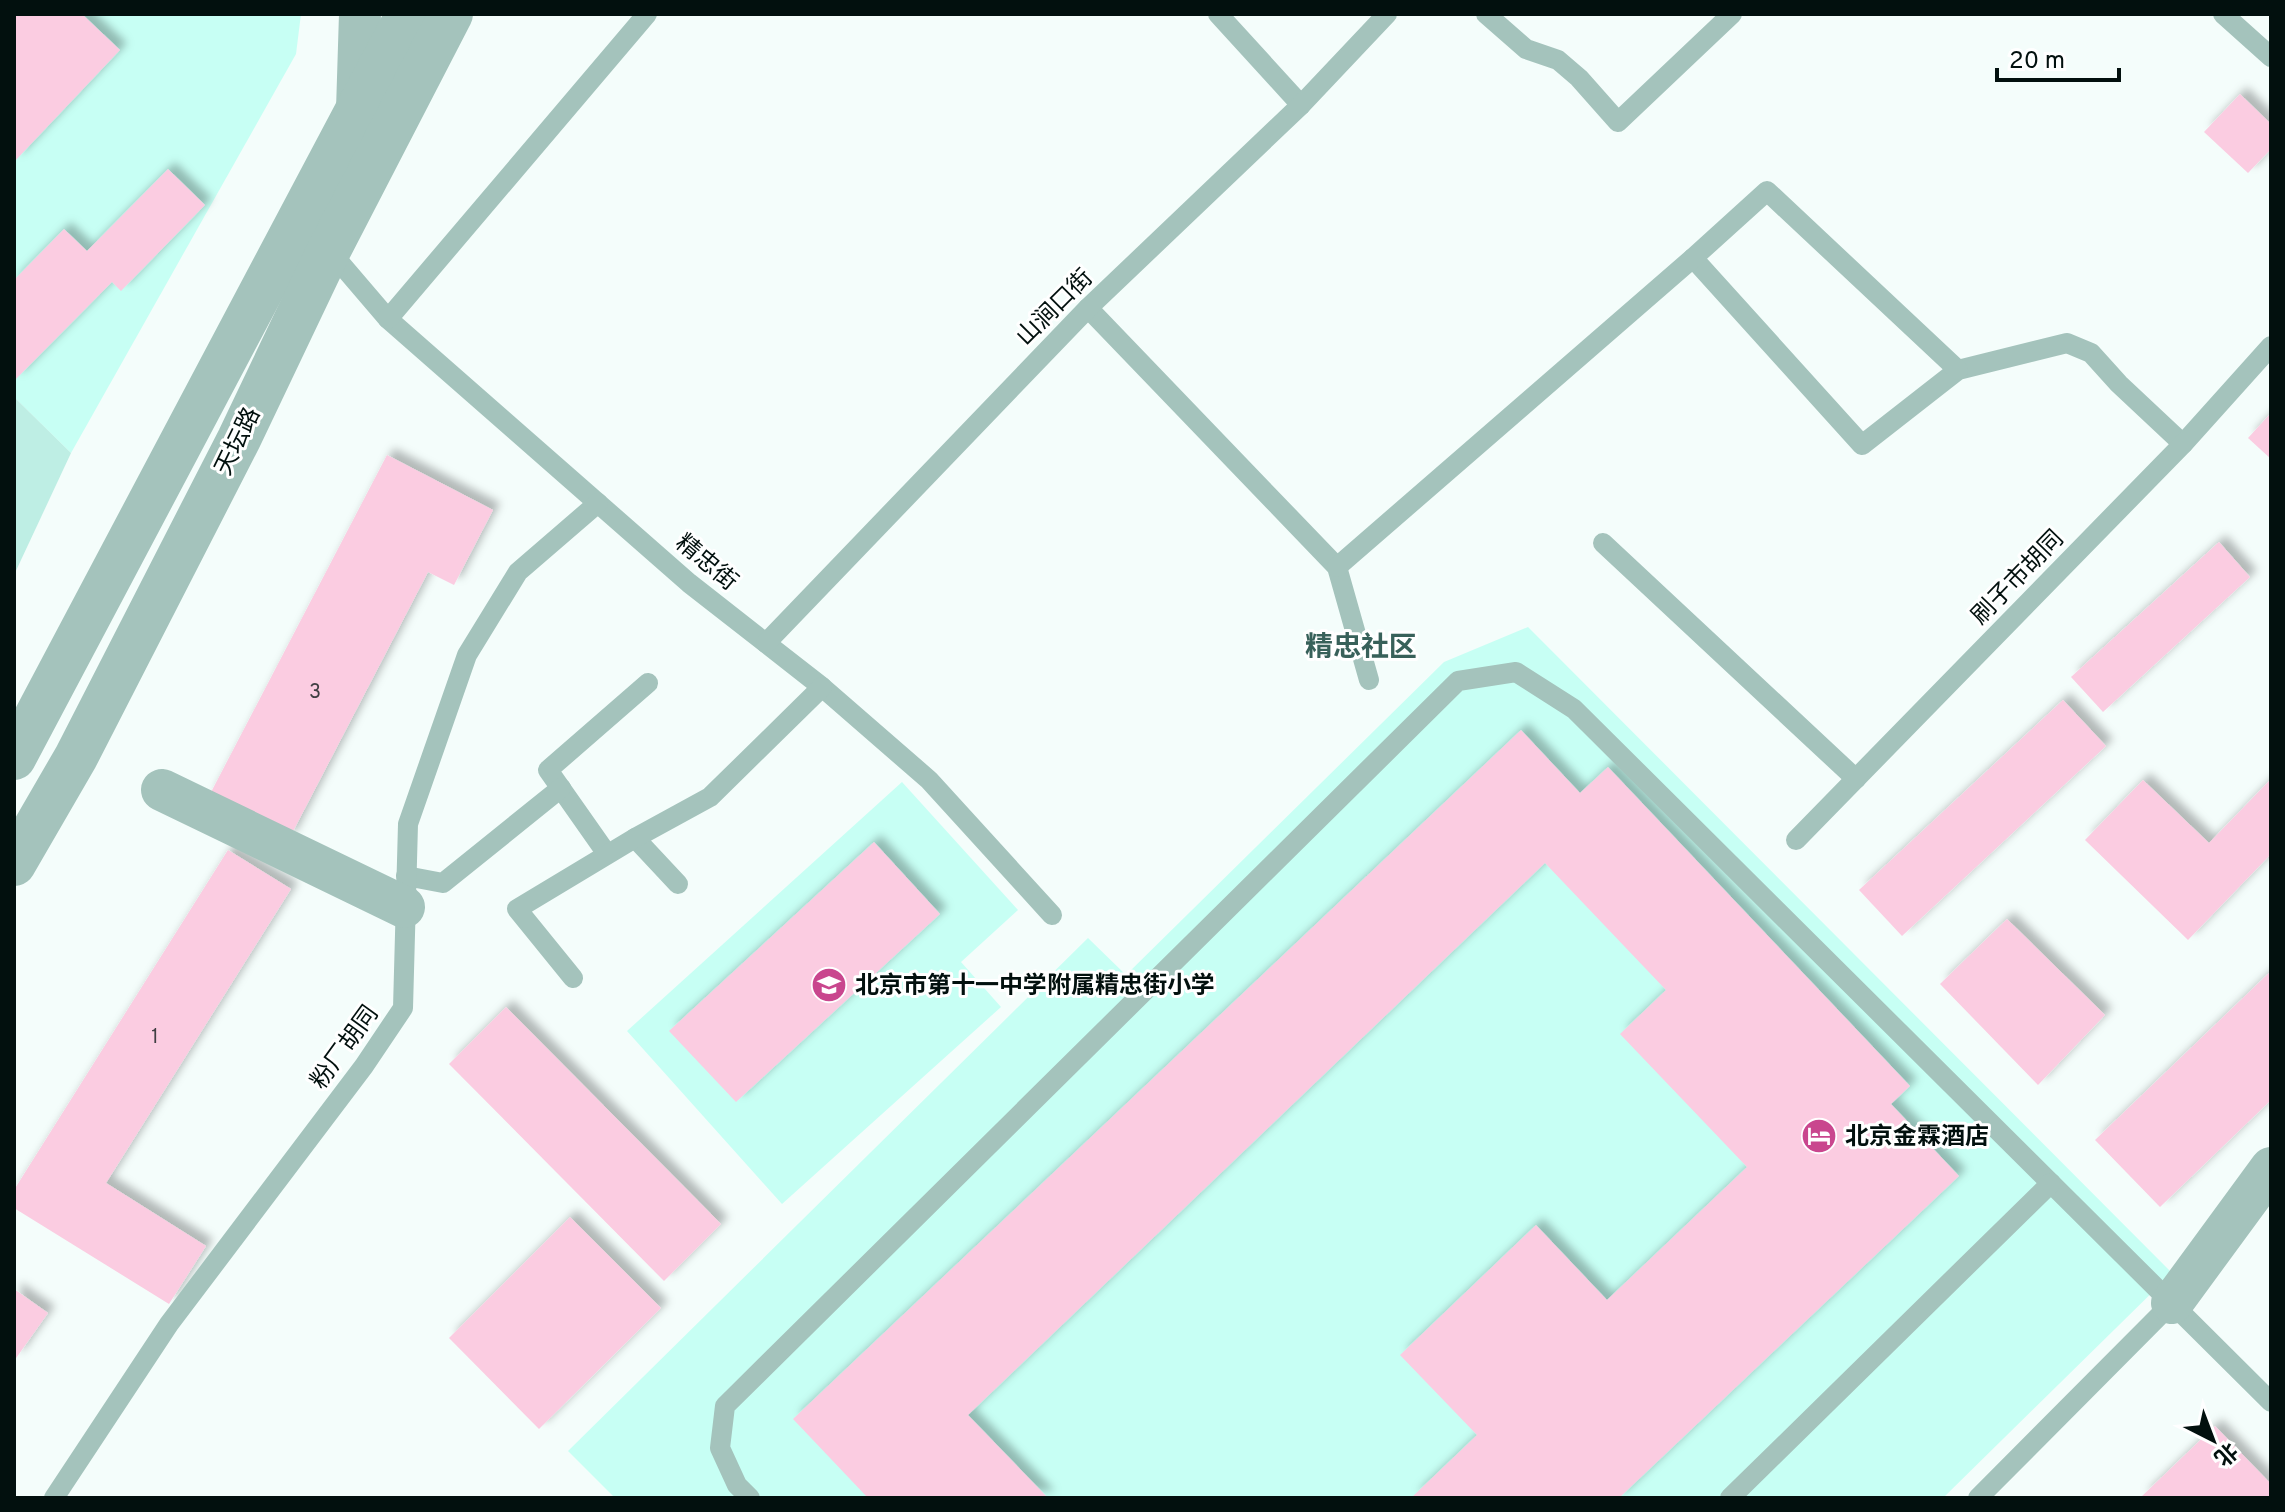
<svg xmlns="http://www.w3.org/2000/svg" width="2285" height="1512" font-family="Overpass,'Noto Sans SC',sans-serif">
<defs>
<filter id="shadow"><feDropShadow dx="7" dy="-7" stdDeviation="4" flood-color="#0004"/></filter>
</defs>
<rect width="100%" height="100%" fill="#f4fdfb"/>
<g fill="#c7fff4">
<path d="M14,14H301L296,54L71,453L14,397Z"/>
<path d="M1528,627L2172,1273L1943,1498H615L568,1451L1088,938L1126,975L1444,662Z"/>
<path d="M902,782L1018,910L961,962L1001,1007L782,1204L627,1031Z"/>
</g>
<path fill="#beeee4" d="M14,397L71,453L14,575Z"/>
<g fill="#fbcce1" filter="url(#shadow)">
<path d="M14,14H82L120,50L14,162Z"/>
<path d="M2240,94L2271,124V149L2248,173L2204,132Z"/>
<path d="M168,169L205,205L121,291L112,282L14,381V280L64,229L87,251Z"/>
<path d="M2271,413V459L2248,438Z"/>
<path d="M387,455L493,510L454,585L428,572L289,839L208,798Z"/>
<path d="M2219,542L2250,577L2103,712L2071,677Z"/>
<path d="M2063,700L2106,746L1902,936L1859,890Z"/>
<path d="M1521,730L1580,793L1608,767L1910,1086L1891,1104L1959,1176L1619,1498H1411L1477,1435L1400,1355L1536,1225L1607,1300L1747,1167L1620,1034L1666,990L1545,863L968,1415L1048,1498H868L793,1419Z"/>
<path d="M2271,779V854L2188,940L2085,840L2143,780L2209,843Z"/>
<path d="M874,842L940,914L736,1102L669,1031Z"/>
<path d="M228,850L291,889L106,1183L206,1246L169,1304L14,1208V1190Z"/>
<path d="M2007,919L2105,1015L2038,1085L1940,984Z"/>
<path d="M2271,971V1100L2160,1207L2095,1140Z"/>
<path d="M506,1007L721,1224L664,1281L449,1064Z"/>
<path d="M570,1217L661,1308L539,1429L449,1338Z"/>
<path d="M14,1289L48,1313L14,1361Z"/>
<path d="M2215,1426L2271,1484V1498H2140Z"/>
</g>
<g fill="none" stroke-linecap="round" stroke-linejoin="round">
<g stroke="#a4c3bc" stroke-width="20">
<path d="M1218,14L1301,105"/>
<path d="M1486,14L1526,49L1558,60L1579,78L1618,122L1732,14"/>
<path d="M2223,14L2271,57"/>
<path d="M329,250L388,319L689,583L822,687L929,780L1052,915"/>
<path d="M1693,258L1862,445L1958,370L2067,343L2091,353L2119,384L2183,444"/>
<path d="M1088,308L1337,567L1369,680"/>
<path d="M388,319L647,14"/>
<path d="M1603,543L1856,779"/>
<path d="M1337,567L1693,258L1767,191L1958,370"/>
<path d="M766,643L1088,308L1301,105L1387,14"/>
<path d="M635,838L678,884"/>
<path d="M1796,840L2183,444L2271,346"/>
<path d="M607,854L548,770L648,683"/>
<path d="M406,876L443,883L561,788"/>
<path d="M573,978L517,909L635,838L710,797L822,687"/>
<path d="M54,1498L169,1324L364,1066L403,1008L408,824L467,655L518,572L598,503"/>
<path d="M750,1498L737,1485L720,1448L725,1406L1458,681L1516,672L1574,709L2271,1402"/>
<path d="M1730,1498L2051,1183"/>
<path d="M1978,1498L2172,1303"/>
</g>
<g stroke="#a4c3bc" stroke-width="42">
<path d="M357,110L360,14"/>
<path d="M162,790L404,907"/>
<path d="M2172,1303L2271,1168"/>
</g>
<g stroke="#a4c3bc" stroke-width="44">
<path d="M14,758L408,14"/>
<path d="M14,864L76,757L239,439L329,250L451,14"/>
</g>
</g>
<defs>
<symbol id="school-disc" viewBox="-11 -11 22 22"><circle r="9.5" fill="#c9468e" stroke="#fff"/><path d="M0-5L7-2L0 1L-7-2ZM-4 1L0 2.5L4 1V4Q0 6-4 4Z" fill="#fff"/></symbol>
<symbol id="hotel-disc" viewBox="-11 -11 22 22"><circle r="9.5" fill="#c9468e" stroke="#fff"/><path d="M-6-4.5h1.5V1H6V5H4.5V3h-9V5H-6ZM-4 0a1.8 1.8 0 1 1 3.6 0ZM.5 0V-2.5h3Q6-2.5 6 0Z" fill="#fff"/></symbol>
</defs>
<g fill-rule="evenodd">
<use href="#school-disc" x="809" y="965" width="40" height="40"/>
<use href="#hotel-disc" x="1799" y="1116" width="40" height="40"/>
</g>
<g text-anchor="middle" stroke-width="6" stroke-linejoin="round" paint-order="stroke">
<g font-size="20" fill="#403f43">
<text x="315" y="698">3</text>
<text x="155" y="1043">1</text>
</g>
<g font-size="24" fill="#02100e" stroke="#fff">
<text transform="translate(1054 307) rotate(-45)" y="8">山涧口街</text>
<text transform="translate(237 441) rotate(-64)" y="8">天坛路</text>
<text transform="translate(707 562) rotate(40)" y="8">精忠街</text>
<text transform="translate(2017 577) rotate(-46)" y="8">刷子市胡同</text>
<text transform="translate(344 1047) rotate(-54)" y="8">粉厂胡同</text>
</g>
<g font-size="24" font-weight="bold" fill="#02100e" stroke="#fff" text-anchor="start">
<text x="855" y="993">北京市第十一中学附属精忠街小学</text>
<text x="1845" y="1144">北京金霖酒店</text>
</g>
<g font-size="28" font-weight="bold" fill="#38615a" stroke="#fff">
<text x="1361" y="656">精忠社区</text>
</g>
</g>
<rect width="2285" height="1512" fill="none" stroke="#02100e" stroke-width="32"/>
<g transform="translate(2213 1440) rotate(138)" stroke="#ffffff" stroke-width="6" paint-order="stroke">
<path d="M0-6L14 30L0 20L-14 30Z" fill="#02100e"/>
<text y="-12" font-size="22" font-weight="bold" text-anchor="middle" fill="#02100e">北</text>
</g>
<path d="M1997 68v12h122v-12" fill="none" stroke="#02100e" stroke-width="4"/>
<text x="2009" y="68" font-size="24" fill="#02100e" stroke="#ffffff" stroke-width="6" paint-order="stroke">20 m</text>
</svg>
